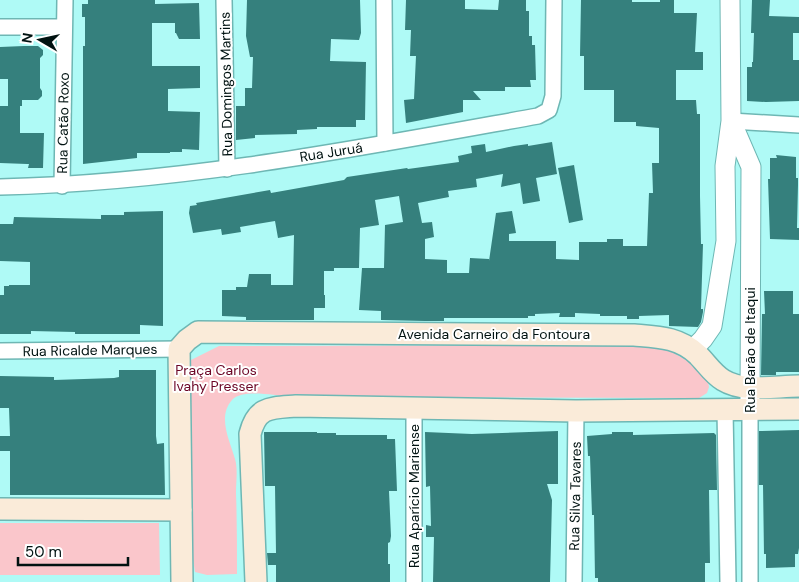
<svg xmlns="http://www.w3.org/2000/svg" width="799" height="582" font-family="'DM Sans',sans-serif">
<rect width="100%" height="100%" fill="#affaf6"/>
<g fill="#fac6cb">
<path d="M637,345L669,350L691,363L708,382L709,387L707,393L699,398L288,397C274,395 242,389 232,400C217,417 230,441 235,459C238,469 236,482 236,493C237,520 237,547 237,574L207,575L195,572L191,547L187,362L219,346Z"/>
<path d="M0,523H159L160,575H0Z"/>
</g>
<g fill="#35807d">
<path d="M88,0H155V4L199,3L200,39H179L176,33H175V23H152V66H200V88L168,89V111L200,112L199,150L182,149V152H170V153H137V158L83,164V46H85V17H82V4H88Z"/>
<path d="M247,0H360L361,33L359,40L331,39L330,61L366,62L365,120H356V127H317V129L297,130V134L255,135V138L236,140V106H245V88H252L253,57H250L246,36Z"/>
<path d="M406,0H465V9L498,10L499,0H526V11H529V36H532V45H535L536,80H530L531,87H505V91H473L481,100H463V112L406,123L404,100L414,99L416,56H410L411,30H405Z"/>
<path d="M581,0H632V2H660V0H674V13H697L695,52H703V70H676V100H696L697,114H700V196L701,244H703L701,309H703V312L701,322L698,327L669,326V315L639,316V319H627V316H600V314L575,313V317H559L560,313L535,314V316H528V318H444V321H425L381,320V311L359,310L362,268H384L385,225L403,222L399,196L375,200L379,225L360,228L359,268H334V271H324V295H325V308H314V320H246V317L222,316V290H236V287H247L249,274H271V285H293L294,235L278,238L275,221L240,227L241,232L222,235L221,229L193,233L189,213L190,206L197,205L196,203L270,190L271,193L344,180L347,177L407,168L408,169L459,162L458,156L472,153L471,146L485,144L486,152L514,146L528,144V146L552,142L557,174L536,178L540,201L523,204L520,183L501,187L503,174L476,179L477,187L448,191L449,197L418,203L422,223L432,222L434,237L425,239V259L447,260V273H469L470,258L489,259V261L496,213L512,211L516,233L509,234V241H556V259L579,260V242H607V239H623V246H647L649,193H653L652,163H659V128L636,126V122H614V90H584V56H580Z"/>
<path d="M752,0H770L769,16L799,17V33H793V60H799V101L766,102L747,101V67H752V62H753L754,33H751Z"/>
<path d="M24,46H38L43,50V55L40,58V88L42,91V96L38,100H22V106H20V133H44L43,168H28L29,164H27L0,163V106H8V79H0V47Z"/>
<path d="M776,155L796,157V178H798V185L797,228H799V240L770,239L768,179H770V158H777Z"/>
<path d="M574,165L583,220L569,223L558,168Z"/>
<path d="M163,211V326L140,325V334H75V332L31,331V334H0V295H4V286H9V285H30V262L0,261V224H13L14,217L101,219V215H124V212Z"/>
<path d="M764,291H793V314H799V372H776V375H761L762,314H765Z"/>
<path d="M119,370H156V436L157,444L164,443L165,495H10V451H0V436H10L9,408H0V376L54,377V380L114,378L119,377Z"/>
<path d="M799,430V548L798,554H795V567L766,568V554H764L763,485H759V431Z"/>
<path d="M558,431V484H547L552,500L550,582H433L434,537H426V525L431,526L430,486L426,487L425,432L472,434Z"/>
<path d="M264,432H317V433H336V435H387V439H395L397,491H389L391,536L390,542L388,543V564H390V582H276V565H268L267,553H276L275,486H265Z"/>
<path d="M612,432H633V435L714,433L716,435L717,490H709L710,563H705V582H598V578H595L594,515H592L590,456H588L587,436L612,434Z"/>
</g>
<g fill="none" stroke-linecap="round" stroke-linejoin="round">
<defs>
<g id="minor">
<path d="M224,0L227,169"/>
<path d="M384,0L385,143"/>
<path d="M0,27H64"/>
<path d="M731,121L799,125"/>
<path d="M62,186L65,0"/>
<path d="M0,187C181,183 360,148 538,116L549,110L553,96L554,0"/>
<path d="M0,351L179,349"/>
<path d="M414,409V582"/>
<path d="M725,410L728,582"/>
<path d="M574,582L576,411"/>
<path d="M750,582V410"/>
</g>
<g id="tertiary">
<path d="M732,123L751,167L750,401"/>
<path d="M692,350L703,339L712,326L726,241L725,166L731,121L730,0"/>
</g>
<g id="secondary">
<path d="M0,509L181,510"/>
<path d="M182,582L179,349L187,340L198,332L634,335C658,337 679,337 698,355C706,363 713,374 723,380C744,393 775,386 799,386"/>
<path d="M256,582L250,434C257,406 271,408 296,406L576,411L799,409"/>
</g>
</defs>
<use href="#minor" stroke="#6eb7b4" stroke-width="18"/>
<use href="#tertiary" stroke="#6eb7b4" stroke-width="21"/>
<use href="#secondary" stroke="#6eb7b4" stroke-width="24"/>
<use href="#minor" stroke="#fff" stroke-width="15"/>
<use href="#tertiary" stroke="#fff" stroke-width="19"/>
<use href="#secondary" stroke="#faebd9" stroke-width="21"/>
</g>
<g text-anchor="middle" stroke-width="4" stroke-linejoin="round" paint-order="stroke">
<g font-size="14" fill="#001211" stroke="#fff">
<text transform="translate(226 84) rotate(-91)" y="5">Rua Domingos Martins</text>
<text transform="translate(63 123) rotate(-89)" y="5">Rua Catão Roxo</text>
<text transform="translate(331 152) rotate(-9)" y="5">Rua Juruá</text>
<text x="494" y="339">Avenida Carneiro da Fontoura</text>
<text transform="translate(90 350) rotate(-1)" y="5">Rua Ricalde Marques</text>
<text transform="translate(750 350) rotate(-90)" y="5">Rua Barão de Itaqui</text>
<text transform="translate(414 496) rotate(-90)" y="5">Rua Aparício Mariense</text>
<text transform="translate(575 496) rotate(-89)" y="5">Rua Silva Tavares</text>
</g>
<g font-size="14" fill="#6b0525" stroke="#fff">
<text x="216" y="375">Praça Carlos<tspan x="216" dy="16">Ivahy Presser</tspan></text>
</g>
</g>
<g transform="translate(40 40) rotate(279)" stroke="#ffffff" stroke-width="4" paint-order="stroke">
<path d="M0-4L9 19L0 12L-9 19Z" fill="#001211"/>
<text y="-8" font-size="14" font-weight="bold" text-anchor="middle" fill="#001211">N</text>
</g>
<path d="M18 557v8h110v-8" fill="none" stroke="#001211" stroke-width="2.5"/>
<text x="25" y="557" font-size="15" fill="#001211" stroke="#ffffff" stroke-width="4" paint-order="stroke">50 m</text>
</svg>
